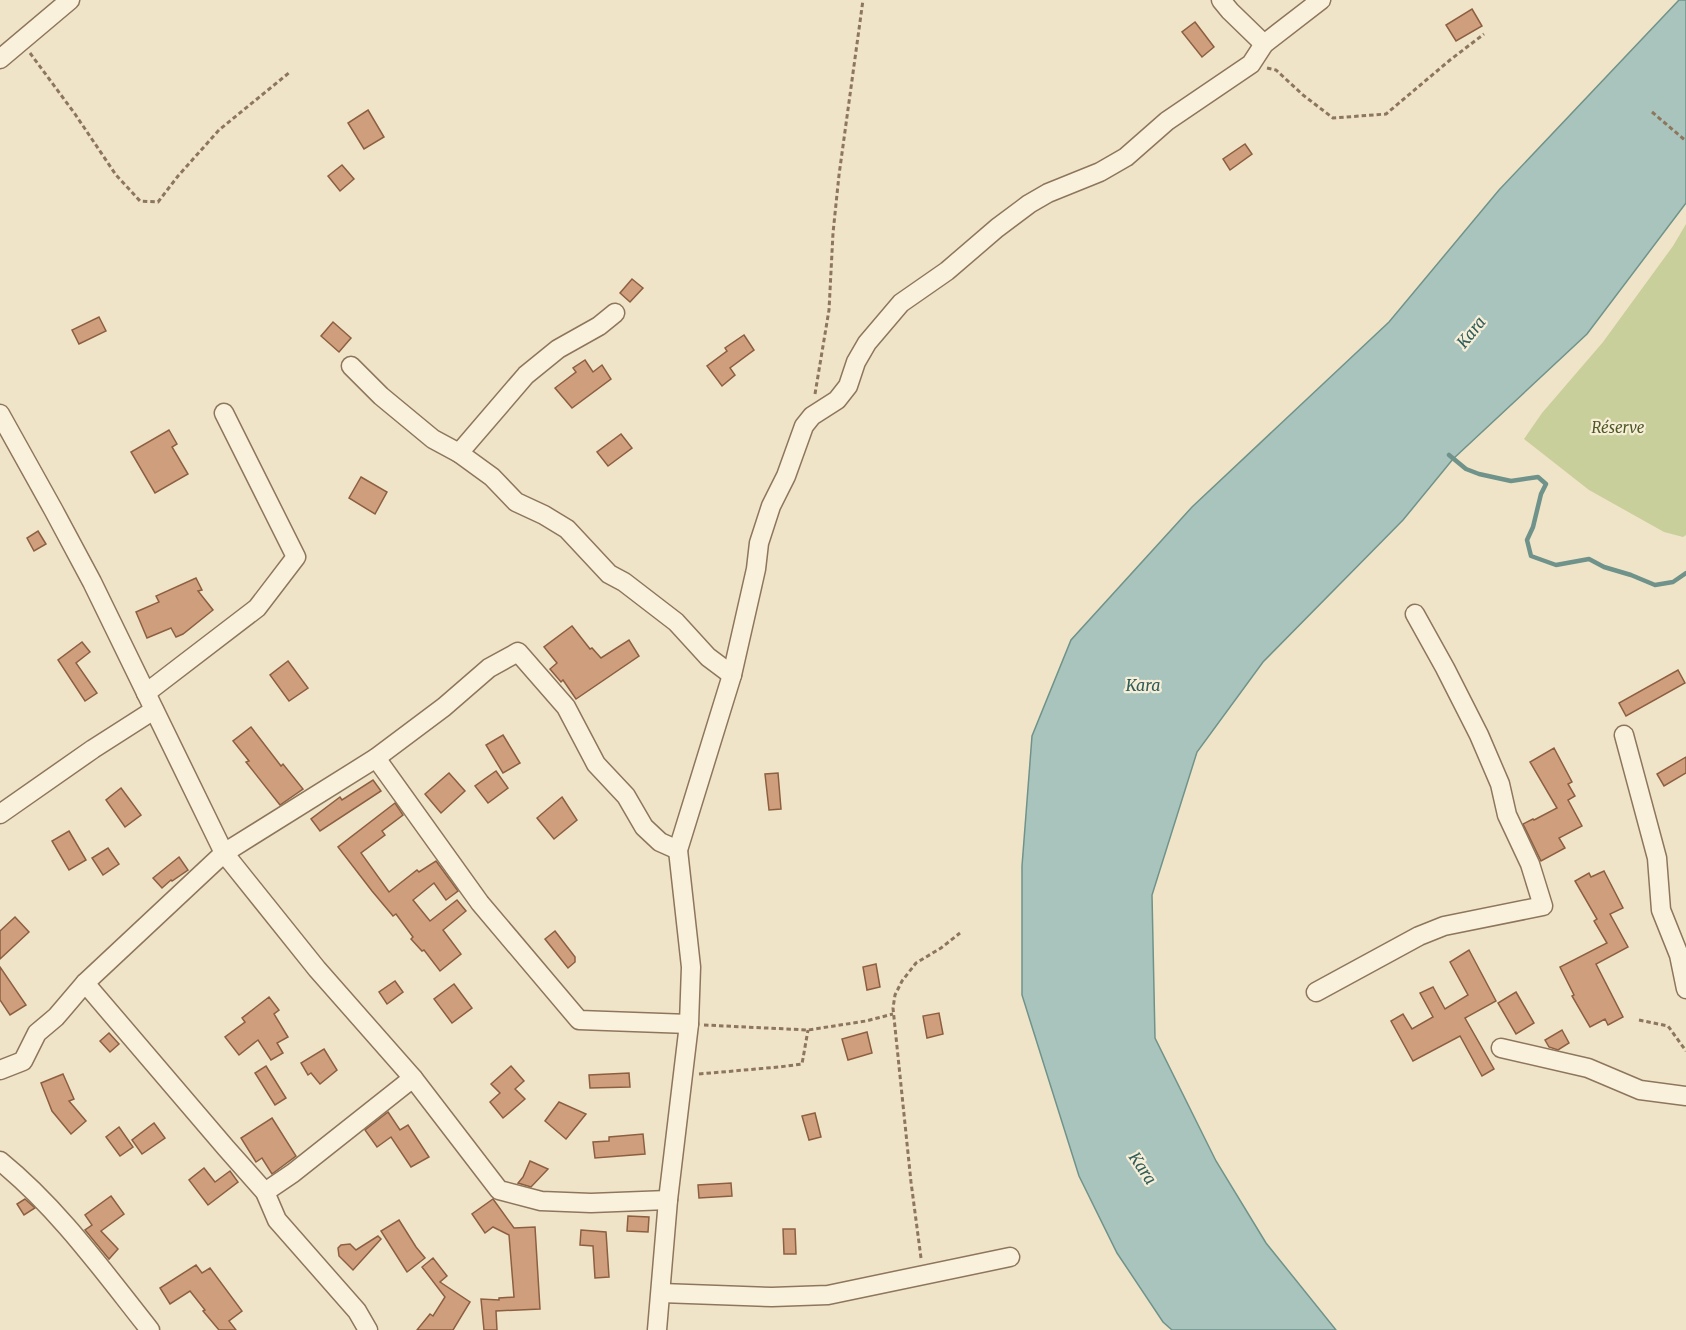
<svg xmlns="http://www.w3.org/2000/svg" width="1686" height="1330" font-family="Merriweather,serif">
<rect width="100%" height="100%" fill="#f0e4c8"/>
<path fill="#c9cf9b" d="M1686,224V535L1683,537L1664,532L1589,490L1524,439L1542,413L1603,342L1673,246Z"/>
<path fill="#a9c4bc" stroke="#6f938a" stroke-width="1.5" d="M1679,0H1686V203L1587,334L1453,459L1403,520L1263,662L1197,752L1152,895L1155,1038L1216,1161L1266,1243L1336,1330H1172L1163,1322L1117,1253L1079,1176L1022,995V866L1032,736L1071,640L1192,507L1389,322L1499,190Z"/>
<g fill="none" stroke-linecap="round" stroke-linejoin="round">
<path stroke="#6f938a" stroke-width="4.5" d="M1449,455L1466,469L1479,474L1511,481L1538,477L1546,484L1541,494L1533,527L1527,540L1531,556L1556,565L1589,559L1604,567L1631,575L1655,585L1673,582L1686,573"/>
</g>
<g fill="#cf9f7d" stroke="#8d5f41" stroke-width="1.5">
<path d="M1472,9L1482,26L1456,41L1446,25Z"/>
<path d="M1195,22L1214,47L1202,57L1182,32Z"/>
<path d="M368,110L384,137L364,149L348,123Z"/>
<path d="M1245,144L1252,154L1230,170L1223,159Z"/>
<path d="M342,165L354,179L340,191L328,176Z"/>
<path d="M632,279L643,288L630,302L620,293Z"/>
<path d="M99,317L106,331L79,344L72,330Z"/>
<path d="M333,322L351,338L339,352L321,336Z"/>
<path d="M744,335L754,350L730,368L735,375L722,386L707,366L727,351L725,348Z"/>
<path d="M585,360L593,372L602,365L611,379L572,408L555,388L576,372L573,368Z"/>
<path d="M169,430L177,444L172,447L188,474L155,493L131,452Z"/>
<path d="M621,434L632,448L608,466L597,452Z"/>
<path d="M361,477L387,492L375,514L349,498Z"/>
<path d="M38,531L46,544L34,551L27,538Z"/>
<path d="M196,578L202,590L198,591L213,610L183,634L176,637L171,628L147,638L136,612L159,602L156,596Z"/>
<path d="M572,626L590,649L592,648L601,658L629,640L639,656L576,699L563,680L561,682L550,669L557,663L544,647Z"/>
<path d="M82,642L90,652L76,663L97,693L85,701L58,660Z"/>
<path d="M288,661L308,688L289,701L270,675Z"/>
<path d="M1678,670L1685,683L1626,716L1619,703Z"/>
<path d="M251,727L281,766L283,764L303,789L280,805L246,762L249,761L233,741Z"/>
<path d="M503,735L520,763L503,773L486,745Z"/>
<path d="M1554,748L1572,782L1568,784L1575,796L1568,800L1582,826L1559,838L1565,848L1541,861L1523,824L1533,819L1534,820L1557,808L1530,762Z"/>
<path d="M1686,757V773L1664,786L1657,774Z"/>
<path d="M496,771L508,788L488,803L475,786Z"/>
<path d="M449,773L465,791L441,813L425,794Z"/>
<path d="M778,773L781,809L769,810L765,774Z"/>
<path d="M373,780L381,791L320,831L311,819L340,797L342,800Z"/>
<path d="M121,788L141,815L125,827L106,800Z"/>
<path d="M562,797L577,820L554,839L537,818Z"/>
<path d="M395,803L403,815L382,831L385,835L361,853L389,892L417,870L419,872L436,861L458,891L446,900L434,883L413,900L430,921L457,900L466,911L443,930L461,954L440,971L424,950L422,951L411,939L413,937L396,914L393,916L372,891L338,847Z"/>
<path d="M69,831L86,860L69,870L52,841Z"/>
<path d="M108,848L119,864L103,875L92,858Z"/>
<path d="M179,857L188,870L172,881L171,880L162,888L153,878Z"/>
<path d="M1604,871L1623,908L1610,914L1628,947L1596,964L1623,1017L1608,1025L1605,1019L1590,1027L1572,996L1574,995L1560,967L1607,943L1594,921L1597,919L1575,881L1589,873L1591,877Z"/>
<path d="M15,917L29,932L0,959V931Z"/>
<path d="M555,931L575,957V962L568,968L545,939Z"/>
<path d="M1469,950L1496,1001L1465,1018L1494,1069L1482,1076L1460,1036L1413,1061L1391,1021L1403,1014L1412,1029L1433,1017L1420,993L1433,987L1445,1009L1468,995L1450,962Z"/>
<path d="M876,964L880,987L867,990L863,967Z"/>
<path d="M0,967L26,1005L10,1015L0,1000Z"/>
<path d="M395,981L403,992L387,1004L379,992Z"/>
<path d="M454,984L472,1008L452,1023L434,999Z"/>
<path d="M1516,992L1534,1023L1516,1034L1498,1003Z"/>
<path d="M269,997L279,1010L274,1014L288,1037L277,1043L283,1053L271,1060L258,1040L239,1055L225,1037L245,1022L242,1018Z"/>
<path d="M939,1013L943,1034L927,1038L923,1016Z"/>
<path d="M1562,1030L1569,1043L1558,1050L1549,1047L1545,1040Z"/>
<path d="M867,1032L872,1053L848,1060L842,1039Z"/>
<path d="M109,1033L119,1044L110,1052L100,1041Z"/>
<path d="M324,1049L337,1070L320,1084L311,1073L308,1075L301,1063Z"/>
<path d="M266,1066L286,1098L275,1105L255,1073Z"/>
<path d="M511,1066L524,1081L515,1089L525,1099L503,1118L490,1102L500,1093L491,1084Z"/>
<path d="M629,1073L630,1087L590,1088L589,1075Z"/>
<path d="M63,1074L74,1099L69,1101L86,1121L71,1134L52,1111L41,1083Z"/>
<path d="M559,1102L586,1114L566,1139L545,1121Z"/>
<path d="M388,1112L400,1130L408,1125L429,1157L411,1167L391,1137L377,1147L365,1130Z"/>
<path d="M815,1113L821,1137L809,1140L802,1116Z"/>
<path d="M272,1118L296,1156L272,1174L262,1158L256,1162L241,1138Z"/>
<path d="M154,1123L165,1138L142,1154L132,1140Z"/>
<path d="M119,1127L133,1147L120,1156L106,1137Z"/>
<path d="M643,1134L645,1154L595,1158L593,1142L609,1141V1137Z"/>
<path d="M530,1161L548,1169L531,1187L518,1183L523,1177Z"/>
<path d="M204,1168L215,1182L230,1171L238,1182L208,1205L189,1180Z"/>
<path d="M731,1183L732,1196L699,1198L698,1185Z"/>
<path d="M111,1196L124,1214L101,1231L118,1249L109,1259L85,1230L92,1225L85,1215Z"/>
<path d="M25,1199L35,1208L24,1215L17,1204Z"/>
<path d="M493,1199L514,1228L535,1227L540,1309L496,1311L497,1330H484L481,1299L499,1300V1298L514,1297L509,1235L493,1227L485,1233L472,1214Z"/>
<path d="M628,1216L649,1217L648,1232L627,1231Z"/>
<path d="M399,1220L416,1247L425,1258L407,1272L381,1231Z"/>
<path d="M783,1229H795L796,1254H784Z"/>
<path d="M581,1230L606,1232L609,1277L595,1278L593,1246L580,1245Z"/>
<path d="M378,1236L381,1239L353,1270L339,1256L338,1248L341,1245L350,1244L356,1250Z"/>
<path d="M433,1258L447,1276L440,1282L470,1302L453,1330H417L430,1314L433,1316L445,1297L422,1267Z"/>
<path d="M196,1265L202,1273L210,1268L242,1311L229,1321L236,1330H219L203,1311L205,1310L190,1291L170,1304L160,1288Z"/>
</g>
<g fill="none" stroke-linecap="round" stroke-linejoin="round">
<defs>
<g id="minor">
<path d="M1221,0L1230,11L1264,44"/>
<path d="M0,59L70,0"/>
<path d="M351,366L381,396L433,439L459,453L492,477L516,502L544,515L567,529L609,574L624,582L676,622L708,657L732,675"/>
<path d="M0,414L54,511L92,582L224,853L317,969L413,1078L499,1190L541,1201L591,1203L668,1200"/>
<path d="M459,453L526,375L558,349L599,326L615,313"/>
<path d="M146,693L257,608L296,557L224,413"/>
<path d="M1624,735L1657,858L1661,910L1679,955L1686,989"/>
<path d="M376,758L480,903L579,1020L689,1024"/>
<path d="M0,814L93,749L154,710"/>
<path d="M85,983L226,1148L265,1192L277,1220L357,1311L368,1330"/>
<path d="M1316,992L1419,936L1444,926L1543,906L1530,864L1507,815L1500,784L1479,735L1445,668L1415,614"/>
<path d="M1501,1048L1588,1068L1640,1090L1686,1096"/>
<path d="M0,1070L23,1061L37,1033L56,1017L85,983L224,853L376,758L444,707L489,668L518,652L566,707L596,764L626,796L644,827L660,842L678,850"/>
<path d="M0,1161C59,1209 103,1271 150,1330"/>
<path d="M265,1192L293,1173L413,1078"/>
<path d="M661,1293L772,1297L828,1295L1010,1257"/>
<path d="M657,1330L668,1200L689,1024L691,967L678,850L732,675L756,569L759,543L771,506L786,476L804,426L812,416L837,400L848,386L856,362L867,343L901,303L947,271L997,228L1029,204L1048,193L1100,172L1126,157L1167,121L1251,64L1264,44L1321,0"/>
</g>
</defs>
<use href="#minor" stroke="#8d765c" stroke-width="21"/>
<g stroke="#8d765c" stroke-width="3" stroke-dasharray="4.5 3" stroke-linecap="butt">
<path d="M30,53L75,114L116,175L140,201L158,202L178,176L219,130L290,72"/>
<path d="M1267,68L1276,70L1303,95L1333,118L1386,114L1450,60L1484,34"/>
<path d="M1652,112L1686,141"/>
<path d="M815,394L829,310L833,233L839,175L863,0"/>
<path d="M1639,1020L1668,1026L1686,1051"/>
<path d="M704,1025L808,1030L866,1021L893,1014"/>
<path d="M699,1074L779,1067L802,1064L808,1030"/>
<path d="M921,1258L911,1182L893,1008L895,995L902,981L916,963L941,948L960,933"/>
</g>
<use href="#minor" stroke="#faf1dc" stroke-width="18"/>
</g>
<g text-anchor="middle" stroke-width="4.5" stroke-linejoin="round" paint-order="stroke">
<g font-size="15" font-style="italic" fill="#4d5a26" stroke="#f7eed8">
<text x="1618" y="433">Réserve</text>
</g>
<g font-size="16" font-style="italic" fill="#2f5d5a" stroke="#f7eed8">
<text transform="translate(1471 332) rotate(-51)" y="6">Kara</text>
<text x="1143" y="691">Kara</text>
<text transform="translate(1143 1168) rotate(56)" y="6">Kara</text>
</g>
</g>
</svg>
